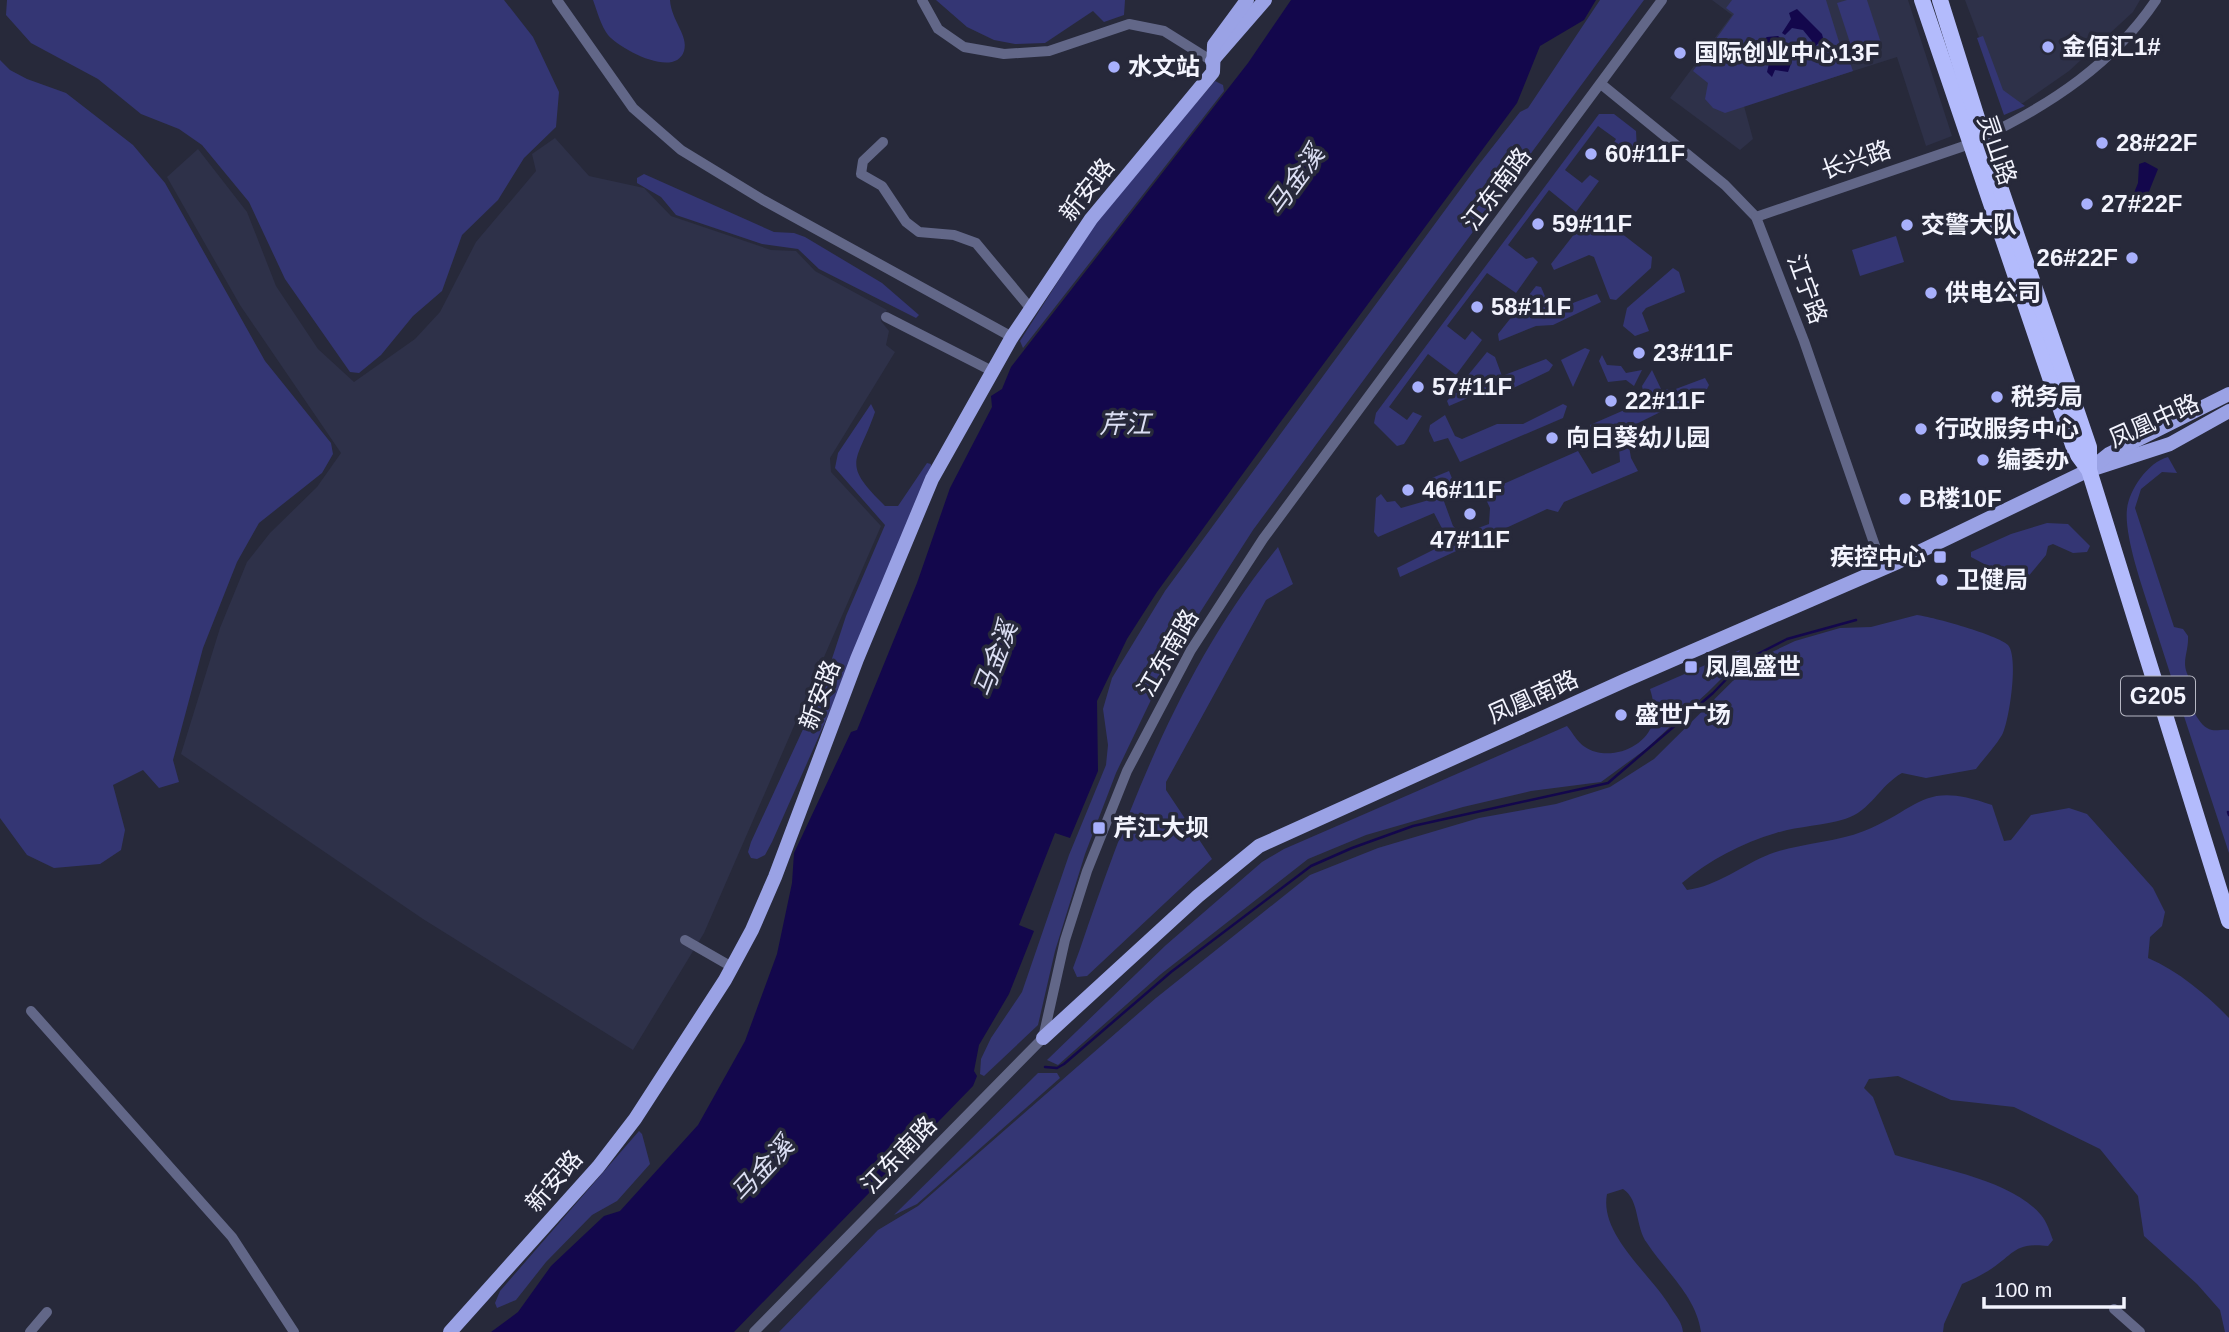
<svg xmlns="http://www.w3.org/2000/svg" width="2229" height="1332" font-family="Helvetica,'Noto Sans SC',sans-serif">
<rect width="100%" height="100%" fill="#27293a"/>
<g fill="#2e3149">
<path d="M1712,0H1908L1952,136L1926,146L1897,57L1744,106L1753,139L1740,150L1670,98L1732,15Z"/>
<path d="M1965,0H2140L2133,12L2069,71L2023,103H2014L1999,90Z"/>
<path d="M555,138L589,176L644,188L671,216L771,250L796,251L815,271L887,310L881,321L889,331L886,345L895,352L830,458L831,472L881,526L704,933L633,1050L423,919L181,754L220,628L247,562L270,533L317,487L341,453L240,305L167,177L198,149L247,212L276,286L318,349L354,382L415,339L440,312L476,242L536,171L532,154Z"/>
</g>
<g fill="#343674">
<path d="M7,0H504L533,37L559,92L556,127L524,158L498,200L462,235L442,291L413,316L381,355L359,373L350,372L285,279L249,202L202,145L179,129L141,114L98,79L31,43L6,15Z"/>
<path d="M593,0H670C671,20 689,36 684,51C675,79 620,49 608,35C601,26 597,11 593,0Z"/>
<path d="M936,0H1125L1124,15L1104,22L1093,11L1045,43L1015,44L994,40L967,27Z"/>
<path d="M1600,0H1644L1253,530L1172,656L1116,773L1085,854L1055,951L1038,1025L984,1076L980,1074L981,1059L991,1038L1022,992L1069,855L1106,765L1108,745L1103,709L1112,678L1165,591L1476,168L1520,112L1528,108Z"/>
<path d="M1732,0H1826L1844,58L1849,60L1853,71L1725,113L1713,108L1705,99L1708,83L1693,71L1734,14L1726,8Z"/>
<path d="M1847,0H1867L1882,46L1854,55L1837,3Z"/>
<path d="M1983,36L2003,90L2025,106L2004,115L1977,38Z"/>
<path d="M0,60L10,70L27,79L66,93L133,145L165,183L265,361L331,443L333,454L322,473L259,523L237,562L203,648L173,760L179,782L159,788L143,770L113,785L125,830L121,850L100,864L54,868L27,855L0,818Z"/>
<path d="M1215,81L1223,85L1224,91L1023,348L1020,341L1101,214Z"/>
<path d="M1599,114H1614L1636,131L1637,151L1630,162L1610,149L1616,139L1598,126L1565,170L1582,183L1590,175L1599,181L1576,212L1549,190L1508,245L1526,259L1533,257L1538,262L1516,293L1487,273L1447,326L1465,340L1472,331L1482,340L1456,375L1428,354L1389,407L1407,420L1413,412L1422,416L1404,444L1397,446L1374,423L1376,413Z"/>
<path d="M644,174L774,232L794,233L805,237L882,283L919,315L916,318L819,269L798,249L762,244L676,215L661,197L637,183V178Z"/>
<path d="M1582,224L1621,233L1652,257L1651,268L1616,300L1610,299L1594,257L1589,255L1554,270L1551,264Z"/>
<path d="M1896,236L1904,262L1860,276L1852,250Z"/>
<path d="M1673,268L1679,272L1685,292L1646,308L1642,313L1649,331L1635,336L1623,326L1627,308Z"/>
<path d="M1536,286L1541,287L1550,308L1554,310L1597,294L1601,302L1553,325L1536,326L1499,341L1498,334Z"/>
<path d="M1585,348L1590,350L1573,387L1561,360Z"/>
<path d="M1487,352L1495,357L1502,376L1546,359L1553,365L1549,371L1509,390L1491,388L1449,406L1447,401Z"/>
<path d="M1602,355L1607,365L1621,366L1626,373L1642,370L1634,386L1626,380L1608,382L1599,361Z"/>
<path d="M1652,370L1661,389L1673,390L1705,378L1709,385L1707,389L1626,429L1631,458L1638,471L1564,502L1558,512L1547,509L1400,577L1397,568L1449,542L1434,513L1378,537L1374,532L1376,498L1381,494L1387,502L1395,501L1401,508L1429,500L1427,480L1449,471L1456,488L1442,496L1453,526L1462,534L1489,524L1490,508L1483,493L1578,451L1592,474L1620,462L1619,447L1610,439L1597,441L1592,437L1590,425L1645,401L1642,386Z"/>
<path d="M871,404L875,412C857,464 840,462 885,506H898L927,463L931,464V469L862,639L772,842L765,855L757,859L751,858L748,852L751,842L823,686L846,616L885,525L835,468L838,453Z"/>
<path d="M1563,404L1567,406L1563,418L1460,462L1448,438L1434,442L1429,431L1430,425L1445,415L1455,436L1462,439L1497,424H1523Z"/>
<path d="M2168,457L2177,473L2162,472L2141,489L2135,508L2174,627L2183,629L2188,636C2189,655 2178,664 2193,683L2188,687C2187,699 2198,728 2212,730C2217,731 2224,729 2229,730V853C2202,771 2175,690 2149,608C2141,583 2124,534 2127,509C2129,490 2148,462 2168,457Z"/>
<path d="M2047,523L2068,524L2090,546L2087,552L2073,553L2053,544L2048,546L2046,555L2022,584L1971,557V552L2011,534Z"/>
<path d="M1278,547L1293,584L1266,600L1166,782V790L1212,859L1087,976L1077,977L1073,968L1080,949C1128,808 1182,664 1278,547Z"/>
<path d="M1917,615C1933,617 1998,635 2008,645C2019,657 2009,722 2002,735C1995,747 1984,758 1976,769L1926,778L1902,773C1879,786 1871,811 1845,819C1823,826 1798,826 1776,833C1742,843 1709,860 1682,883L1687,890C1718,886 1742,865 1770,854C1800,843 1834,843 1864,831C1921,808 1922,780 1992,805L2004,841L2011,840L2031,815L2069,808L2087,814L2153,888L2165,912L2162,926L2150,937L2148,958C2178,971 2206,994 2229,1018V1332H2225L2220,1310L2197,1284L2144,1236L2138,1196L2100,1149L2014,1107L1951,1100L1898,1076L1869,1079L1864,1088L1873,1097L1895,1155C1937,1168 2012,1180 2041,1215C2047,1222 2050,1232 2053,1240L2048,1246C2013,1242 2014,1255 1988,1271C1980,1276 1971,1280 1962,1284L1944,1324L1943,1332H1701C1696,1296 1666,1272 1647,1243C1635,1227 1640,1200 1623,1189L1607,1194C1599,1235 1652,1275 1671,1308C1676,1316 1682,1322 1683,1332H779L878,1230L918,1206L1156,998L1310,875L1378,848L1479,818L1556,804L1610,787L1654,759L1753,661L1795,641L1840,628L1871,627Z"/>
<path d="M1740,650L1728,672L1708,692L1646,749L1601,782L1531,791L1463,807L1366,835L1308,859L1161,974L1058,1065L1047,1060L1166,945L1262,862L1284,849L1567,726C1573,733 1577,742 1585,747C1607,762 1646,749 1653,722C1656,712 1653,699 1650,689Z"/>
<path d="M1038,1073H1057L1060,1078L917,1204L894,1215Z"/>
<path d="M639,1131L642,1134L650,1164L617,1201L592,1215L546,1262L516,1300L497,1308L495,1303L500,1291Z"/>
</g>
<g fill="#13074c">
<path d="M1291,0H1596L1584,20L1540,46L1517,103L1279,424L1157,592L1127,639L1097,701L1098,771L1070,838L1055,833L1019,925L1034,931L1009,994L979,1045L974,1071L977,1076L973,1086L734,1332H491L518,1312L551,1266L604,1216L620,1211L698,1125L745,1041L777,954L792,883L794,853L851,732L857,730L917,583L950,488L992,407L991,396L1002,389L1011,367L1248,63Z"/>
<path d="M1797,9L1822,34L1823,38L1815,47L1819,55L1815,59L1811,55L1812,41L1803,30L1792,28L1785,35L1782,33L1791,19L1789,13Z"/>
<path d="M1778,36L1783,40L1782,51L1792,61L1788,72L1775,70L1772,77L1767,72L1771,55L1758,43L1767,37Z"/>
<path d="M2145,162L2158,169L2148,194V210L2143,214L2129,205L2138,183L2139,164Z"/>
</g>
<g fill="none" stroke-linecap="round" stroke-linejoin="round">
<g stroke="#13074c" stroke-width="2.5">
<path d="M2228,812L2229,815"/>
<path d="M1045,1067L1057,1068L1064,1064L1171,972L1311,866L1352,848L1413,826L1608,783L1713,693L1744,661L1787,639L1856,620"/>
</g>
<g stroke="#626788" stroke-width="10">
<path d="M557,0L633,108L681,150L763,200L1012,337"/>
<path d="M922,0L938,29L964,47L1004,54L1049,51L1129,24L1164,31L1212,61"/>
<path d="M1601,84L1725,185L1756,217L1804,341L1883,569"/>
<path d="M1983,137C2050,105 2114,63 2156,0"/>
<path d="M883,142L863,161L861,174L882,186L906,222L919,232L954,235L976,243L1031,309"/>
<path d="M1756,217L1970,144"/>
<path d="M886,317L992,371"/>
<path d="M685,940L732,967"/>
<path d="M31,1011L232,1237L294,1332"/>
<path d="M2114,1309L2140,1332"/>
<path d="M30,1332L47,1312"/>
<path d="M754,1332L1043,1038L1065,940L1087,871L1127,771L1191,650L1263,539L1662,0"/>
</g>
<g stroke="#9aa2e5" stroke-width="14">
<path d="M1212,61L1265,0"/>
<path d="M2093,469L2170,444L2229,411"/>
<path d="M1043,1038L1198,896L1259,846L1626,680L1898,562L2089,470L2109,454L2229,394"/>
<path d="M450,1332L598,1167L635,1119L725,980L752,930L775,877L857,659L932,479L1012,337L1091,219L1213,72L1214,45L1247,0"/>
</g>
<g stroke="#b3bbfc" stroke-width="16">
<path d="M1922,0L2075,451L2089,470L2229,921"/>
<path d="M1940,0L1983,137L2089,447V470"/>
</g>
</g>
<g fill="#a8b0fc" stroke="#27293a" stroke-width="2.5">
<circle cx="2048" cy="47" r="7"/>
<circle cx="1680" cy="53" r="7"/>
<circle cx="1114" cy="67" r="7"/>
<circle cx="2102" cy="143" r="7"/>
<circle cx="1591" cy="154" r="7"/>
<circle cx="2087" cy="204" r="7"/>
<circle cx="1538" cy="224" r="7"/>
<circle cx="1907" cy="225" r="7"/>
<circle cx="2132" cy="258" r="7"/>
<circle cx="1931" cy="293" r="7"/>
<circle cx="1477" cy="307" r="7"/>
<circle cx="1639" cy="353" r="7"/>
<circle cx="1418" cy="387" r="7"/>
<circle cx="1997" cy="397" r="7"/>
<circle cx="1611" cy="401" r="7"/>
<circle cx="1921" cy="429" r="7"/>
<circle cx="1552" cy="438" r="7"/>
<circle cx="1983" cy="460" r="7"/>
<circle cx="1408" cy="490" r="7"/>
<circle cx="1905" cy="499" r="7"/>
<circle cx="1470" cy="514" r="7"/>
<rect x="1933" y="550" width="14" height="14" rx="3.5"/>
<circle cx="1942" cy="580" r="7"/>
<rect x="1684" y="660" width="14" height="14" rx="3.5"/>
<circle cx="1621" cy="715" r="7"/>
<rect x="1092" y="821" width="14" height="14" rx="3.5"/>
</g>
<g text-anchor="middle" stroke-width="7" stroke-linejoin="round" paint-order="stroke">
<rect fill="#27293a" stroke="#b6b7c3" stroke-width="2" x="2121" y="676.5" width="74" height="39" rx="5"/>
<g font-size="23" font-weight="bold" fill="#f3f4fe">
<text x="2158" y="704">G205</text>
</g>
<g font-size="24" font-weight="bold" fill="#f3f4fe" stroke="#27293a" text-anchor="start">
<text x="2062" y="55">金佰汇1#</text>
<text x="1694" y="61">国际创业中心13F</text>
<text x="1128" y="75">水文站</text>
<text x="2116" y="151">28#22F</text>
<text x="1605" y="162">60#11F</text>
<text x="2101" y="212">27#22F</text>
<text x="1552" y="232">59#11F</text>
<text x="1921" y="233">交警大队</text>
<text x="2118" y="266" text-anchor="end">26#22F</text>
<text x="1945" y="301">供电公司</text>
<text x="1491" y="315">58#11F</text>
<text x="1653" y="361">23#11F</text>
<text x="1432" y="395">57#11F</text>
<text x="2011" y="405">税务局</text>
<text x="1625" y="409">22#11F</text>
<text x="1935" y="437">行政服务中心</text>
<text x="1566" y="446">向日葵幼儿园</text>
<text x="1997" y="468">编委办</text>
<text x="1422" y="498">46#11F</text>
<text x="1919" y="507">B楼10F</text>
<text x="1470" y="548" text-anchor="middle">47#11F</text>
<text x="1926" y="565" text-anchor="end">疾控中心</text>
<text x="1956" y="588">卫健局</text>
<text x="1705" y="675">凤凰盛世</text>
<text x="1635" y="723">盛世广场</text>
<text x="1113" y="836">芹江大坝</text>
</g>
<g font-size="24" fill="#f3f4fe" stroke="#27293a">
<text transform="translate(1997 150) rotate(71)" y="8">灵山路</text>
<text transform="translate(1856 160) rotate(-19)" y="8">长兴路</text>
<text transform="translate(1497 189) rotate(-53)" y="8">江东南路</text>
<text transform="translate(1087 190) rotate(-52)" y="8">新安路</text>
<text transform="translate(1807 289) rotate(70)" y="8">江宁路</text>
<text transform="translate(2154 421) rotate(-24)" y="8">凤凰中路</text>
<text transform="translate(1168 653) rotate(-60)" y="8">江东南路</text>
<text transform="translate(820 695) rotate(-69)" y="8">新安路</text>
<text transform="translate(1533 697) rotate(-24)" y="8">凤凰南路</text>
<text transform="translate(899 1155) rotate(-46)" y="8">江东南路</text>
<text transform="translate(554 1181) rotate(-49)" y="8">新安路</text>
</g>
<g font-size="26" font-style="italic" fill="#dbdef3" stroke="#27293a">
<text transform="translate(1295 180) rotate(-54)" y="9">马金溪</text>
<text x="1125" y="433">芹江</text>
<text transform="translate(995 659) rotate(-69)" y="9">马金溪</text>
<text transform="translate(762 1169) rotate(-47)" y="9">马金溪</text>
</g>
</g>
<path d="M1984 1297v10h140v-10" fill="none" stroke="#f3f4fe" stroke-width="3.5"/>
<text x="1994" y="1297" font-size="21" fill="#f3f4fe" stroke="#27293a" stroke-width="5" paint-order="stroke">100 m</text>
</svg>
